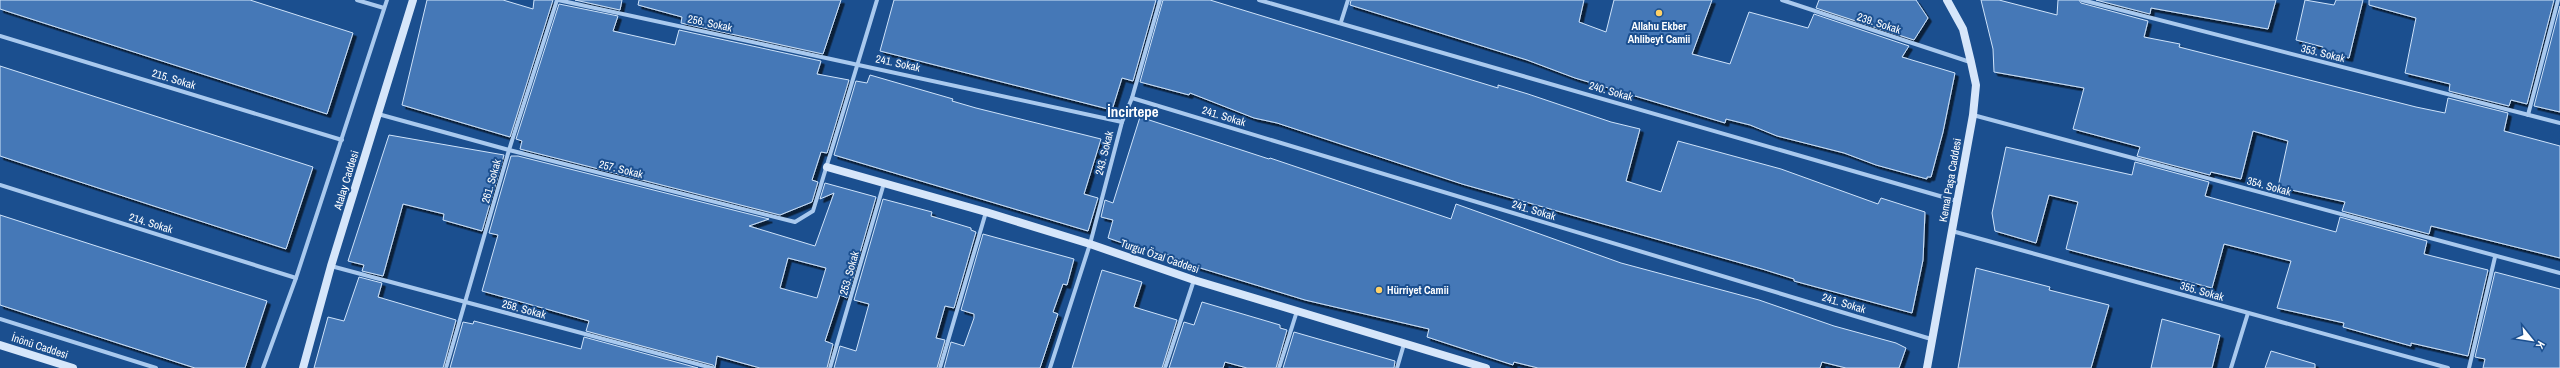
<svg xmlns="http://www.w3.org/2000/svg" width="2560" height="368" font-family="'Archivo Narrow',sans-serif">
<defs>
<filter id="shadow"><feDropShadow dx="3.5" dy="3.5" stdDeviation="0" flood-color="#0009"/></filter>
</defs>
<rect width="100%" height="100%" fill="#1b4f8f"/>
<g fill="#4478b7" stroke="#cfe3fa" fill-rule="evenodd" filter="url(#shadow)">
<path d="M0,0H250L353,33L327,114L0,9Z"/>
<path d="M427,0H503L533,9L534,0H553L510,137L402,105Z"/>
<path d="M575,0H622L620,10Z"/>
<path d="M639,0H841L823,54L681,23L682,17L638,5Z"/>
<path d="M894,0H1156L1133,81L1122,78L1112,110L880,51Z"/>
<path d="M1163,0H1210L1498,88V85L1528,94L1611,122L1640,129L1626,181L1661,192L1678,141L1781,169L1878,204L1881,198L1925,212L1923,260L1912,313L1794,281V279L1762,269L1462,184L1277,123L1254,118L1190,93L1189,95L1140,82Z"/>
<path d="M1351,0H1584L1579,22L1606,32L1614,0H1712L1692,54L1730,64L1749,12L1808,28L1814,14L1909,46L1902,57L1955,73L1943,132L1931,177H1927V179L1876,165L1844,153L1777,136L1750,125L1726,119L1725,123L1575,78L1527,60L1350,5Z"/>
<path d="M1819,0H1916L1928,18L1914,40L1816,8Z"/>
<path d="M1981,0H1999L2057,15L2058,0H2079L2081,3L2148,21L2144,37L2180,44L2179,47L2416,107L2445,113L2448,98L2508,113L2504,131L2560,146V258L2431,226L2429,234L2342,211L2345,202L2278,187L2288,141L2253,131L2241,179L2211,172L2210,175L2137,156L2140,147L2073,129L2084,88L1994,72L1993,49Z"/>
<path d="M2096,0H2276L2268,29L2151,8L2150,14Z"/>
<path d="M2305,0L2334,5L2336,0H2363L2349,58L2322,52L2323,47L2296,40Z"/>
<path d="M2369,0H2554L2527,104L2511,100L2509,106L2449,91L2450,84L2405,73L2416,18L2369,5Z"/>
<path d="M559,4L618,16L613,31L675,45L679,30L821,61L817,74L849,80L827,153L821,152L812,180L818,182L812,202L780,215L520,149L522,141L516,139Z"/>
<path d="M2560,6V112L2534,106Z"/>
<path d="M0,66L313,167L286,249L0,156Z"/>
<path d="M870,75L953,99L952,101L976,108L1101,139L1084,194L1098,198L1088,231L834,155L856,81L867,83Z"/>
<path d="M1140,117L1269,159L1270,158L1451,219L1456,204L1621,263L1759,300L1834,326L1896,343L1906,348L1899,368H1846L1822,362L1820,368H1538L1514,362L1513,365L1427,337L1429,329L1305,300L1197,267L1166,254L1134,247L1108,238L1113,220L1101,217L1105,200L1113,203Z"/>
<path d="M389,135L504,155L482,231L443,220L444,214L403,204L383,276L362,271L364,265L348,261Z"/>
<path d="M2006,147L2132,175L2135,162L2209,182L2205,196L2336,232L2340,217L2427,241L2424,254L2488,270L2468,356L2411,343V346L2343,327L2344,323L2277,308L2291,261L2224,244L2212,288L2066,249L2078,202L2049,195L2036,243L1995,231L1992,213Z"/>
<path d="M511,156H518L769,219L749,226L815,246L834,193L820,199L825,183L876,197L847,298L840,295L825,341L833,344L827,368H760L717,356L715,368L713,365L586,331L589,321L482,291L498,235L489,233ZM788,258L826,268L817,298L780,288Z"/>
<path d="M883,199L932,212L931,216L971,228V230L976,232L954,308L945,306L936,338L945,340L937,368H834L840,346L856,351L869,304L854,300Z"/>
<path d="M0,215L267,301L245,368H195L0,305Z"/>
<path d="M983,234L1074,259L1067,285L1063,284L1053,312L1058,314L1040,368H944L951,342L964,346L974,318V314L961,310Z"/>
<path d="M1976,268L2050,287L2049,290L2109,305L2091,368H1958Z"/>
<path d="M1102,270L1142,282L1134,307L1177,320L1162,368H1072Z"/>
<path d="M2495,272L2560,289V368H2483L2485,359L2475,357Z"/>
<path d="M359,277L382,283L378,297L456,320L443,368H314L328,317L344,321Z"/>
<path d="M1202,302L1280,325V328L1287,330L1276,368H1247L1225,362L1223,368H1169L1184,322L1194,325Z"/>
<path d="M2162,319L2220,335L2212,368H2151Z"/>
<path d="M474,321L581,349L584,337L698,368H450L463,322L473,324Z"/>
<path d="M1294,332L1395,361L1394,368H1283Z"/>
<path d="M2271,351L2315,364V368H2265Z"/>
</g>
<g fill="none" stroke-linecap="round" stroke-linejoin="round">
<g stroke="#a9c9ee" stroke-width="4">
<path d="M357,0L384,8"/>
<path d="M558,0L1122,122"/>
<path d="M1259,0L1957,201"/>
<path d="M1782,0L1970,62"/>
<path d="M2082,0L2560,123"/>
<path d="M1341,22L1348,0"/>
<path d="M0,36L342,140"/>
<path d="M1132,98L1931,339"/>
<path d="M378,114L509,150L795,222L813,211L877,0"/>
<path d="M1973,115L2560,273"/>
<path d="M2528,115L2558,0"/>
<path d="M0,185L296,278"/>
<path d="M1952,231L2448,368"/>
<path d="M331,266L712,368"/>
<path d="M0,319L156,368"/>
<path d="M263,368L296,278L387,0"/>
<path d="M446,368L509,150L557,0"/>
<path d="M830,368L884,183"/>
<path d="M940,368L986,212"/>
<path d="M1050,368L1090,244L1122,122L1132,98L1160,0"/>
<path d="M1165,368L1194,280"/>
<path d="M1279,368L1297,311"/>
<path d="M1397,368L1404,344"/>
<path d="M2231,368L2248,313"/>
<path d="M2469,368L2495,257"/>
</g>
<g stroke="#d6e6fa" stroke-width="8">
<path d="M827,167L986,212L1090,244L1194,280L1486,368"/>
<path d="M0,345L73,368"/>
<path d="M303,368L331,266L413,0"/>
<path d="M1927,368L1973,115L1976,85L1971,62L1963,29L1947,0"/>
</g>
</g>
<g fill="#ffd166" stroke="#1b4f8f" stroke-width="1.5">
<circle cx="1659" cy="13" r="4"/>
<circle cx="1379" cy="290" r="4"/>
</g>
<g text-anchor="middle" stroke-width="4" stroke-linejoin="round" paint-order="stroke">
<g font-size="11" fill="#fff" stroke="#1b4f8f">
<text transform="translate(710 23) rotate(12)" y="4">256. Sokak</text>
<text transform="translate(1879 23) rotate(18)" y="4">239. Sokak</text>
<text transform="translate(2323 53) rotate(14)" y="4">353. Sokak</text>
<text transform="translate(898 63) rotate(12)" y="4">241. Sokak</text>
<text transform="translate(174 79) rotate(17)" y="4">215. Sokak</text>
<text transform="translate(1611 91) rotate(16)" y="4">240. Sokak</text>
<text transform="translate(1224 116) rotate(17)" y="4">241. Sokak</text>
<text transform="translate(1104 153) rotate(-76)" y="4">243. Sokak</text>
<text transform="translate(621 169) rotate(14)" y="4">257. Sokak</text>
<text transform="translate(346 180) rotate(-73)" y="4">Atalay Caddesi</text>
<text transform="translate(1950 180) rotate(-80)" y="4">Kemal Paşa Caddesi</text>
<text transform="translate(491 181) rotate(-74)" y="4">261. Sokak</text>
<text transform="translate(2269 186) rotate(15)" y="4">354. Sokak</text>
<text transform="translate(1534 210) rotate(17)" y="4">241. Sokak</text>
<text transform="translate(151 223) rotate(17)" y="4">214. Sokak</text>
<text transform="translate(1160 256) rotate(19)" y="4">Turgut Özal Caddesi</text>
<text transform="translate(849 273) rotate(-74)" y="4">253. Sokak</text>
<text transform="translate(2202 291) rotate(16)" y="4">355. Sokak</text>
<text transform="translate(1844 303) rotate(17)" y="4">241. Sokak</text>
<text transform="translate(524 309) rotate(15)" y="4">258. Sokak</text>
<text transform="translate(40 346) rotate(18)" y="4">İnönü Caddesi</text>
</g>
<g font-size="11" font-weight="bold" fill="#fff" stroke="#1b4f8f">
<text x="1659" y="30">Allahu Ekber<tspan x="1659" dy="13">Ahlibeyt Camii</tspan></text>
<text x="1387" y="294" text-anchor="start">Hürriyet Camii</text>
</g>
<g font-size="15" font-weight="bold" fill="#fff" stroke="#1b4f8f">
<text x="1133" y="117">İncirtepe</text>
</g>
</g>
<g transform="translate(2532 340) rotate(120)" stroke="#1b4f8f" stroke-width="3" paint-order="stroke">
<path d="M0-3L7 15L0 10L-7 15Z" fill="#ffffff"/>
<text y="-6" font-size="11" font-weight="bold" text-anchor="middle" fill="#ffffff">K</text>
</g>
</svg>
